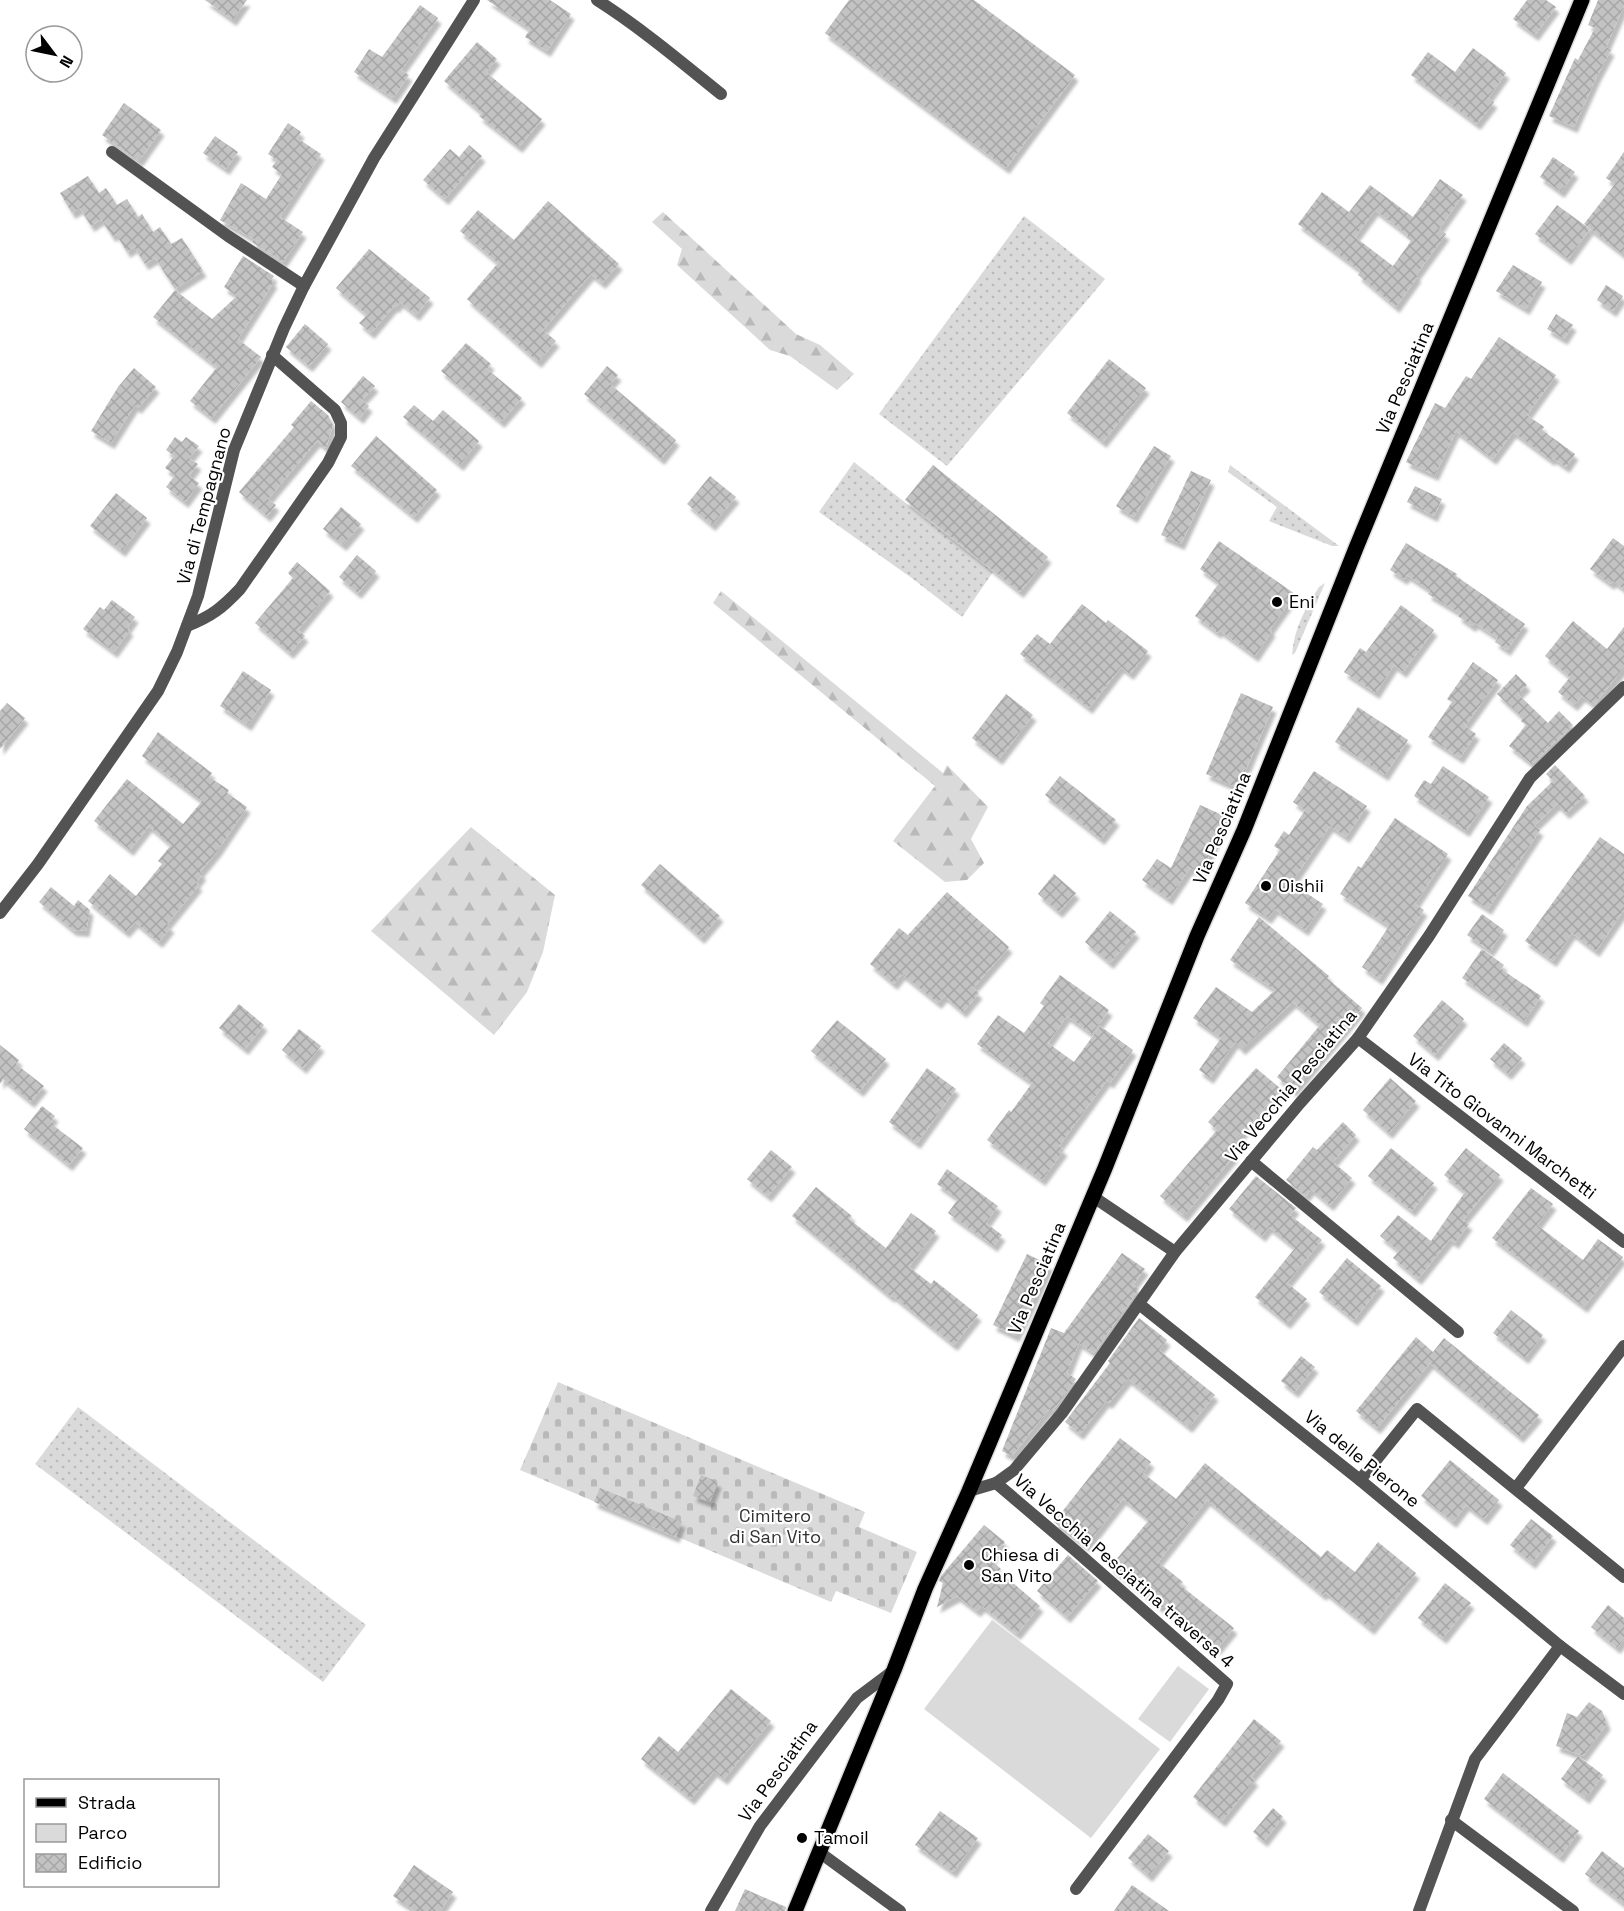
<svg xmlns="http://www.w3.org/2000/svg" width="1624" height="1911" font-family="'Space Grotesk',sans-serif">
<defs>
<pattern id="grass-dots" width="8" height="8" patternUnits="userSpaceOnUse" patternTransform="scale(1.5)"><rect width="8" height="8" fill="#dadada"/><path d="M2 2h.1M6 6h.1" fill="none" stroke="#b9b9b9" stroke-width="1.8" stroke-linecap="round"/></pattern>
<pattern id="forest-firs" width="22" height="20" patternUnits="userSpaceOnUse" patternTransform="scale(1.5)"><rect width="22" height="20" fill="#dadada"/><path d="M5 1l3.5 6h-7zM16 11l3.5 6h-7z" fill="#b9b9b9"/></pattern>
<pattern id="cemetery-stones" width="16" height="16" patternUnits="userSpaceOnUse" patternTransform="scale(1.5)"><rect width="16" height="16" fill="#dadada"/><path d="M2 7V4a2 2 0 0 1 4 0v3zM10 15v-3a2 2 0 0 1 4 0v3z" fill="#b9b9b9"/></pattern>
<pattern id="building-cross-hatch" width="8" height="8" patternUnits="userSpaceOnUse" patternTransform="scale(1.5)"><rect width="8" height="8" fill="#c3c3c3"/><path d="M0 0l8 8M0 8l8-8" fill="none" stroke="#a6a6a6"/></pattern>
<filter id="shadow"><feDropShadow dx="3.5" dy="6" stdDeviation="1.5" flood-color="#0004"/></filter>
</defs>
<rect width="100%" height="100%" fill="#fff"/>
<g fill="url(#grass-dots)">
<path d="M1024,216L1105,279L947,466L879,414Z"/>
<path d="M854,462L993,572L962,617L913,579L819,512Z"/>
<path d="M1230,465L1339,546H1332L1269,521L1277,507L1228,472Z"/>
<path d="M1325,583L1295,653L1292,655C1294,628 1305,609 1319,587Z"/>
<path d="M78,1407L366,1625L323,1682L35,1464Z"/>
</g>
<g fill="url(#forest-firs)">
<path d="M663,212L796,334L820,345L854,374L837,390L790,356L770,350L677,265L682,249L652,222Z"/>
<path d="M721,591L943,773L947,765L988,807L971,839L984,863L967,880L945,882L893,841L935,786L713,603Z"/>
<path d="M471,827L555,895L543,952L527,992L494,1035L371,931Z"/>
</g>
<path fill="url(#cemetery-stones)" d="M558,1382L865,1512L859,1527L917,1552L891,1613L836,1591L831,1602L520,1470Z"/>
<g fill="#dadada">
<path d="M992,1620L1160,1749L1091,1838L924,1709Z"/>
<path d="M1178,1666L1209,1689L1170,1742L1138,1719Z"/>
</g>
<g fill="url(#building-cross-hatch)" fill-rule="evenodd" filter="url(#shadow)">
<path d="M205,0H247L233,20Z"/>
<path d="M487,0H550L571,14L547,51L525,37L530,29Z"/>
<path d="M849,0H974L1075,75L1006,168L825,33Z"/>
<path d="M1527,0H1546L1556,7L1535,35L1513,19Z"/>
<path d="M1598,0H1624V6L1606,47L1611,50L1597,76L1574,127L1549,116L1575,58L1578,60L1595,28L1588,25Z"/>
<path d="M420,5L438,18L401,70L409,75L393,98L354,72L369,49L382,57Z"/>
<path d="M477,42L497,59L486,72L542,119L519,147L479,116L482,113L444,81Z"/>
<path d="M1473,48L1506,73L1488,98L1494,102L1477,124L1411,75L1428,52L1455,72Z"/>
<path d="M124,103L161,130L139,161L102,135Z"/>
<path d="M288,123L301,132L297,138L321,154L280,217L303,232L283,262L252,242L254,239L220,220L241,183L266,199L282,174L272,167L277,160L268,154Z"/>
<path d="M215,136L238,152L226,169L203,153Z"/>
<path d="M469,145L482,156L445,199L423,180L450,149L459,157Z"/>
<path d="M1624,152V255L1584,224L1615,184L1606,178Z"/>
<path d="M1553,157L1575,172L1561,192L1540,177Z"/>
<path d="M88,176L99,193L106,188L117,205L127,199L138,217L142,214L153,232L160,227L171,244L182,238L203,271L175,289L155,258L145,264L134,247L127,252L116,234L112,236L101,219L91,226L80,208L72,213L60,193Z"/>
<path d="M1440,179L1463,195L1439,229L1446,234L1416,275L1418,276L1396,307L1358,275L1361,271L1298,224L1322,192L1349,212L1370,185L1413,217ZM1375,210L1408,235L1407,238L1411,241L1393,266L1355,237Z"/>
<path d="M548,201L619,264L602,283L591,274L543,330L556,341L538,362L467,299L498,263L460,231L478,210L514,240Z"/>
<path d="M1557,205L1590,229L1568,259L1535,234Z"/>
<path d="M369,249L430,298L416,315L400,302L396,307L394,306L371,333L359,323L367,315L336,288Z"/>
<path d="M243,256L274,276L271,280L274,282L238,339L261,357L212,418L190,401L217,367L153,317L175,290L212,319L237,296L224,287Z"/>
<path d="M1513,265L1542,282L1526,309L1496,291Z"/>
<path d="M1606,285L1623,296L1613,311L1597,300Z"/>
<path d="M1556,314L1573,325L1564,339L1547,329Z"/>
<path d="M305,324L328,344L309,366L286,347Z"/>
<path d="M1499,337L1556,375L1527,415L1544,427L1542,430L1575,454L1566,467L1553,458L1551,460L1513,432L1493,459L1456,431L1435,475L1406,462L1435,403L1445,408L1466,376L1471,379Z"/>
<path d="M466,343L491,364L487,369L522,398L501,422L441,371Z"/>
<path d="M1109,359L1146,388L1103,442L1067,413Z"/>
<path d="M607,366L618,375L610,384L676,440L661,459L584,394Z"/>
<path d="M134,368L156,387L138,408L135,405L111,443L91,431L118,387Z"/>
<path d="M363,376L375,386L362,400L369,406L360,418L341,402Z"/>
<path d="M311,401L328,415L333,425L326,448L317,441L268,499L276,505L267,516L239,492L294,427L291,425Z"/>
<path d="M414,405L433,421L443,410L479,441L460,465L403,417Z"/>
<path d="M376,436L437,490L414,517L351,466Z"/>
<path d="M175,437L182,442L186,437L199,446L189,458L198,464L189,476L199,483L185,502L166,487L175,475L165,468L174,456L166,450Z"/>
<path d="M1154,446L1171,456L1134,517L1116,506Z"/>
<path d="M933,465L1048,557L1020,592L905,500Z"/>
<path d="M1191,471L1211,480L1181,544L1161,535Z"/>
<path d="M710,476L736,497L712,525L687,504Z"/>
<path d="M1415,486L1442,499L1434,516L1407,502Z"/>
<path d="M116,493L147,518L122,551L90,526Z"/>
<path d="M341,507L361,524L343,545L323,529Z"/>
<path d="M1613,538L1624,546V589L1613,581L1611,584L1590,569Z"/>
<path d="M1219,541L1295,594L1270,629L1272,631L1255,656L1219,630L1218,633L1195,616L1219,583L1200,569Z"/>
<path d="M1406,543L1457,574L1456,576L1525,624L1507,650L1495,642L1498,638L1475,623L1472,626L1458,616L1460,613L1428,594L1430,590L1407,575L1404,579L1390,570Z"/>
<path d="M357,555L376,571L358,593L339,577Z"/>
<path d="M297,562L330,591L298,630L305,636L290,653L255,623L293,578L288,573Z"/>
<path d="M112,600L135,617L127,628L130,630L114,652L83,629L100,607L104,610Z"/>
<path d="M1082,604L1106,623L1108,620L1148,651L1130,674L1121,667L1089,708L1020,654L1037,634L1050,644Z"/>
<path d="M1401,605L1434,630L1403,672L1394,665L1376,693L1344,672L1360,648L1366,652Z"/>
<path d="M1573,621L1607,649L1624,627V667L1594,705L1582,696L1574,705L1558,692L1570,677L1545,656Z"/>
<path d="M1473,662L1498,680L1465,726L1476,734L1460,758L1428,737L1452,702L1447,699Z"/>
<path d="M243,671L271,690L248,725L220,706Z"/>
<path d="M1516,674L1527,685L1518,694L1548,723L1559,711L1573,725L1532,764L1509,746L1526,725L1521,721L1523,718L1497,694Z"/>
<path d="M1241,693L1273,707L1238,788L1206,774Z"/>
<path d="M1006,694L1033,715L999,759L972,738Z"/>
<path d="M7,703L25,718L0,749V711Z"/>
<path d="M1358,707L1408,740L1385,775L1335,742Z"/>
<path d="M158,732L212,773L209,777L229,790L227,793L247,807L218,850L200,872L203,874L196,883L199,885L167,924L171,927L159,942L135,922L126,932L88,901L110,874L136,896L162,864L158,861L171,845L149,826L130,850L94,821L127,779L183,824L202,801L142,756Z"/>
<path d="M1555,765L1585,796L1566,813L1557,804L1534,826L1540,830L1488,909L1468,896L1527,806L1553,781L1546,774Z"/>
<path d="M1443,766L1489,797L1466,831L1414,796L1424,780L1431,784Z"/>
<path d="M1314,771L1367,806L1346,837L1330,826L1291,883L1323,904L1305,930L1275,909L1268,918L1245,903L1280,850L1274,846L1284,831L1289,835L1305,810L1293,802Z"/>
<path d="M1060,776L1116,820L1101,839L1045,795Z"/>
<path d="M1200,805L1227,817L1201,873L1190,868L1169,899L1142,880L1157,859L1171,868Z"/>
<path d="M1395,818L1448,854L1415,904L1424,910L1379,979L1362,967L1389,926L1340,894L1358,866L1361,868Z"/>
<path d="M1600,837L1624,854V910L1596,951L1572,933L1553,961L1525,941Z"/>
<path d="M660,864L720,916L701,938L641,885Z"/>
<path d="M1054,874L1076,893L1059,912L1038,894Z"/>
<path d="M51,887L74,906L78,900L90,910L86,931L73,930L39,902Z"/>
<path d="M947,892L1009,947L973,988L979,993L963,1012L944,996L938,1003L902,974L894,984L870,964L899,928L908,935Z"/>
<path d="M1110,911L1136,932L1110,963L1085,942Z"/>
<path d="M1482,914L1504,930L1490,951L1467,935Z"/>
<path d="M1259,917L1329,976L1327,978L1362,1008L1293,1091L1277,1077L1320,1025L1293,1002L1242,1049L1235,1042L1210,1078L1199,1070L1221,1038L1193,1018L1216,987L1252,1012L1275,990L1230,960Z"/>
<path d="M1482,949L1504,965L1501,969L1541,996L1524,1021L1462,978Z"/>
<path d="M1060,975L1109,1010L1092,1034L1067,1016L1048,1043L1074,1062L1100,1026L1133,1050L1110,1083L1107,1080L1059,1146L1064,1150L1042,1180L987,1140L1009,1110L1011,1112L1032,1083L977,1044L998,1015L1024,1033L1044,1006L1040,1003Z"/>
<path d="M1442,1000L1464,1019L1435,1055L1413,1036Z"/>
<path d="M239,1004L264,1025L245,1049L219,1028Z"/>
<path d="M837,1020L886,1059L860,1091L811,1051Z"/>
<path d="M299,1029L321,1046L303,1068L282,1050Z"/>
<path d="M1504,1043L1522,1058L1508,1074L1490,1059Z"/>
<path d="M0,1045L19,1060L16,1064L44,1086L31,1102L3,1079L0,1084Z"/>
<path d="M927,1068L956,1089L917,1143L889,1122Z"/>
<path d="M1256,1068L1281,1089L1228,1149L1235,1155L1184,1216L1160,1196L1217,1130L1208,1122Z"/>
<path d="M1390,1078L1416,1101L1389,1133L1363,1110Z"/>
<path d="M42,1106L55,1116L51,1121L55,1124L54,1126L83,1148L69,1165L24,1129Z"/>
<path d="M1343,1122L1356,1135L1333,1162L1352,1178L1330,1205L1311,1189L1306,1196L1286,1180L1313,1147L1317,1150Z"/>
<path d="M1391,1148L1434,1183L1412,1211L1368,1176Z"/>
<path d="M1466,1148L1500,1175L1463,1220L1469,1224L1455,1243L1450,1239L1418,1279L1393,1258L1399,1251L1380,1236L1398,1215L1431,1241L1465,1192L1444,1175Z"/>
<path d="M771,1150L792,1167L768,1196L747,1179Z"/>
<path d="M947,1169L998,1206L986,1223L1002,1235L994,1246L948,1213L958,1199L937,1184Z"/>
<path d="M1256,1176L1296,1208L1290,1215L1322,1240L1287,1283L1307,1299L1287,1323L1255,1297L1295,1248L1269,1227L1262,1236L1229,1209Z"/>
<path d="M816,1187L852,1216L849,1219L886,1248L911,1213L936,1231L909,1267L931,1284L934,1280L978,1315L954,1345L892,1295L891,1297L792,1216Z"/>
<path d="M1531,1188L1553,1204L1537,1225L1583,1260L1598,1239L1623,1257L1584,1307L1492,1238Z"/>
<path d="M1122,1253L1145,1269L1133,1285L1139,1289L1094,1353L1079,1343L1067,1373L1076,1379L1052,1412L1049,1409L1012,1456L1002,1451L1051,1328L1064,1333Z"/>
<path d="M1027,1254L1050,1265L1016,1336L993,1325Z"/>
<path d="M1347,1258L1381,1286L1354,1320L1319,1292Z"/>
<path d="M1511,1310L1543,1335L1525,1358L1493,1333Z"/>
<path d="M1139,1318L1167,1340L1159,1350L1215,1395L1189,1427L1128,1379L1109,1403L1106,1401L1080,1434L1065,1422L1110,1363L1108,1361Z"/>
<path d="M1416,1337L1433,1352L1444,1338L1539,1415L1520,1437L1430,1363L1377,1428L1356,1411Z"/>
<path d="M1301,1356L1315,1367L1295,1392L1281,1381Z"/>
<path d="M1120,1438L1151,1462L1143,1473L1176,1499L1205,1463L1321,1557L1327,1550L1355,1572L1378,1542L1416,1573L1371,1629L1325,1592L1323,1595L1207,1500L1158,1562L1183,1582L1180,1585L1234,1628L1217,1649L1164,1606L1161,1608L1110,1567L1149,1520L1123,1499L1086,1546L1054,1522Z"/>
<path d="M1450,1460L1499,1500L1484,1519L1466,1505L1453,1522L1421,1496Z"/>
<path d="M701,1475L718,1482L710,1502L693,1496Z"/>
<path d="M600,1488L682,1522L676,1537L594,1502Z"/>
<path d="M1531,1519L1553,1536L1532,1563L1510,1545Z"/>
<path d="M984,1525L1005,1542L991,1560L1001,1569L999,1571L1040,1606L1017,1634L982,1606L977,1611L957,1596L937,1607L943,1583L939,1581L941,1576Z"/>
<path d="M1068,1555L1098,1581L1067,1617L1037,1591Z"/>
<path d="M1445,1583L1471,1603L1443,1638L1418,1618Z"/>
<path d="M1608,1605L1624,1618V1639L1617,1648L1591,1627Z"/>
<path d="M731,1689L771,1721L724,1779L714,1771L691,1799L641,1759L659,1736L678,1752Z"/>
<path d="M1589,1702L1602,1711L1607,1724L1583,1756L1556,1746L1567,1713L1577,1717Z"/>
<path d="M1254,1719L1281,1741L1251,1777L1255,1780L1222,1821L1193,1797Z"/>
<path d="M1578,1756L1603,1775L1586,1798L1561,1779Z"/>
<path d="M1503,1773L1579,1831L1560,1857L1484,1799Z"/>
<path d="M1273,1808L1283,1817L1264,1841L1253,1832Z"/>
<path d="M940,1811L978,1838L953,1872L915,1845Z"/>
<path d="M1148,1834L1169,1851L1149,1876L1128,1858Z"/>
<path d="M1602,1851L1624,1868V1904L1585,1874Z"/>
<path d="M414,1865L453,1892L440,1911H415L393,1896Z"/>
<path d="M1132,1885L1169,1911H1114Z"/>
<path d="M745,1889L786,1907L785,1911H735Z"/>
</g>
<g fill="none" stroke-linecap="round" stroke-linejoin="round">
<defs>
<path id="primary" d="M795,1911L894,1670L925,1589L969,1491L1105,1168L1197,936L1244,830L1356,548L1582,0"/>
</defs>
<use href="#primary" stroke="#dbdbdb" stroke-width="18"/>
<g stroke="#535353" stroke-width="12">
<path d="M597,0C641,28 680,61 721,94"/>
<path d="M112,152L228,236L304,286"/>
<path d="M187,626C212,616 222,608 240,589L328,463L341,437V423L335,410L272,355"/>
<path d="M0,913L38,864L158,691L177,652L198,596L234,450L284,328L304,286L374,158L474,0"/>
<path d="M1358,1038L1624,1242"/>
<path d="M1251,1161L1458,1332"/>
<path d="M1092,1196L1175,1252"/>
<path d="M1139,1304L1360,1480L1560,1646L1624,1694"/>
<path d="M1360,1480L1417,1409L1624,1577"/>
<path d="M996,1483L1076,1551L1227,1684L1218,1700L1076,1889"/>
<path d="M1516,1488L1624,1346"/>
<path d="M969,1491L996,1483L1014,1470L1062,1413L1175,1252L1300,1103L1358,1038L1429,936L1530,778L1624,687"/>
<path d="M1451,1820L1573,1911"/>
<path d="M819,1852L900,1911"/>
<path d="M711,1911L760,1826L857,1698L893,1671"/>
<path d="M1419,1911L1475,1759L1560,1646"/>
</g>
<use href="#primary" stroke="#000" stroke-width="15"/>
</g>
<g fill="#000" stroke="#fff" stroke-width="2">
<circle cx="1277" cy="602" r="6"/>
<circle cx="1266" cy="886" r="6"/>
<circle cx="969" cy="1565" r="6"/>
<circle cx="802" cy="1838" r="6"/>
</g>
<g text-anchor="middle" stroke-width="4.5" stroke-linejoin="round" paint-order="stroke">
<g font-size="18" fill="#000" stroke="#fff">
<text transform="translate(1405 378) rotate(-67)" y="6">Via Pesciatina</text>
<text transform="translate(204 506) rotate(-75)" y="6">Via di Tempagnano</text>
<text transform="translate(1222 828) rotate(-67)" y="6">Via Pesciatina</text>
<text transform="translate(1291 1086) rotate(-50)" y="6">Via Vecchia Pesciatina</text>
<text transform="translate(1502 1126) rotate(37)" y="6">Via Tito Giovanni Marchetti</text>
<text transform="translate(1037 1278) rotate(-67)" y="6">Via Pesciatina</text>
<text transform="translate(1362 1459) rotate(39)" y="6">Via delle Pierone</text>
<text transform="translate(1124 1571) rotate(41)" y="6">Via Vecchia Pesciatina traversa 4</text>
<text transform="translate(778 1771) rotate(-54)" y="6">Via Pesciatina</text>
</g>
<g font-size="18" fill="#000" stroke="#fff" text-anchor="start">
<text x="1289" y="608">Eni</text>
<text x="1278" y="892">Oishii</text>
<text x="981" y="1561">Chiesa di<tspan x="981" dy="21">San Vito</tspan></text>
<text x="814" y="1844">Tamoil</text>
</g>
<g font-size="18" fill="#313131" stroke="#fff">
<text x="775" y="1522">Cimitero<tspan x="775" dy="21">di San Vito</tspan></text>
</g>
</g>
<rect x="24" y="1779" width="195" height="108" fill="#ffffff" stroke="#999999" stroke-width="1.5"/>
<rect x="36" y="1798" width="30" height="9" fill="#000000" stroke="#999999" stroke-width="1.5"/>
<text x="78" y="1809" font-size="18" fill="#000000">Strada</text>
<rect x="36" y="1824" width="30" height="18" fill="#dadada" stroke="#999999" stroke-width="1.5"/>
<text x="78" y="1839" font-size="18" fill="#000000">Parco</text>
<rect x="36" y="1854" width="30" height="18" fill="url(#building-cross-hatch)" stroke="#999999" stroke-width="1.5"/>
<text x="78" y="1869" font-size="18" fill="#000000">Edificio</text>
<g transform="translate(54 54) rotate(122)"><circle r="28" fill="#ffffff" stroke="#999999" stroke-width="1.5"/>
<path d="M0-4.5L10 22L0 15L-10 22Z" fill="#000000"/>
<text y="-9" font-size="16" font-weight="bold" text-anchor="middle" fill="#000000">N</text>
</g>
</svg>
